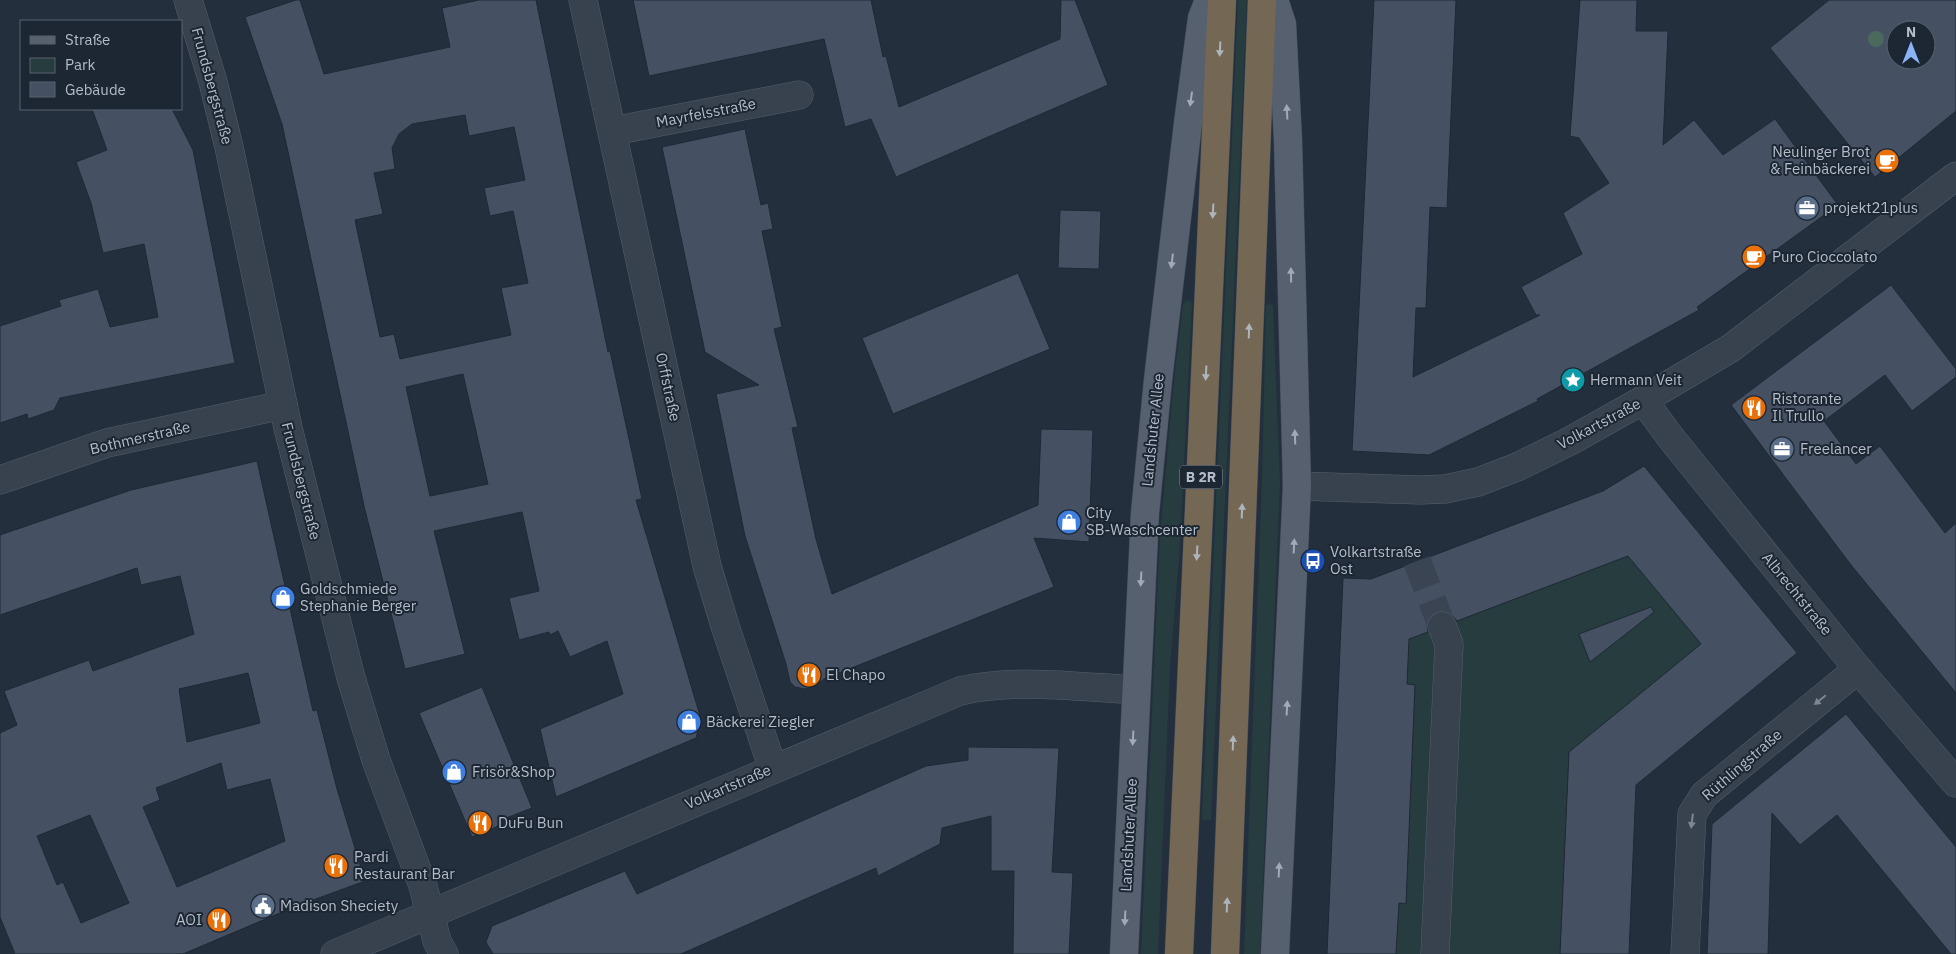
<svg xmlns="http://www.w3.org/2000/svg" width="1956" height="954" font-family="'IBM Plex Sans',sans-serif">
<rect width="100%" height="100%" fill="#242f3e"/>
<g fill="#263c3f">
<path d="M1238,0H1247L1211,820H1202Z"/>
<path d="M1187,300L1192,302L1180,546L1170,667L1158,954H1141L1160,536L1173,390L1183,304Z"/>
<path d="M1269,303L1273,306L1280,483L1260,954H1244L1262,481L1266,306Z"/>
<path d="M1629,556L1701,644L1569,752L1560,954H1396L1399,903H1406L1415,685L1407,684L1409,639Z"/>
</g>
<g fill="#455162" stroke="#1f2835" fill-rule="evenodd">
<path d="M296,0H300L324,74L450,47L442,8L479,0H536L608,352L610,351L642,499L636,500L701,719L696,738L556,797L540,729L623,694L607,641L570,657L558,631L550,635L549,632L519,640L509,598L539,591L522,512L434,531L465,654L405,669L364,506L282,124L245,17ZM465,115L469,136L514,127L525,180L484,188L490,216L513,211L528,283L501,288L511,335L400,359L394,334L380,337L355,220L383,214L374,173L395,169L392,148L399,134L412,124ZM463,374L488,484L430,496L406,387Z"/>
<path d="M633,0H871L883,57L886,56L899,107L1060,39L1061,0H1075L1108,85L896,177L871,119L845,127L824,39L649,76Z"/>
<path d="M1374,0H1456L1447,208L1430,207L1426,308H1416L1413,377L1540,315H1536L1521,287L1582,254L1563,213L1609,183L1579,138L1570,136L1580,0H1637L1636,31H1668L1663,145L1694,120L1723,155L1775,119L1838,205L1697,307L1699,310L1537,399L1538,401L1429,455L1352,451Z"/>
<path d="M1829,0H1956V111L1875,177L1770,48ZM1896,30H1926V60H1896Z"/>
<path d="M92,109H172L193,150L235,363L60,398L54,410L28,419L27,414L0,423V326L61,306L59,300L98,289L110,327L158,317L144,244L103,253L91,203L76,162L107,150Z"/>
<path d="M745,129L761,205L768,203L773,229L762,231L782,327L774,329L798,427L792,428L816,539L832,594L1038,505L1041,429L1093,430L1089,542L1034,538L1054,587L824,679L815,686L805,689L795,687L790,682L786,664L745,536L716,394L759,385L705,352L662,147Z"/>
<path d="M1060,210L1101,211L1099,269L1058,268Z"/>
<path d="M1018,273L1050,349L893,414L862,338Z"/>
<path d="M1891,285L1956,369V377L1912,411L1885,375L1824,421L1856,464L1880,446L1945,533L1956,523V693L1851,565L1731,405Z"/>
<path d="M257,461L313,711L317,710L337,789L365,881L294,907L183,954H15L0,917V733L17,725L4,691L89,660L93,671L194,634L180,576L141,585L137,568L0,615V535L131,490ZM248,673L260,723L187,742L179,689ZM221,763L227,790L270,779L285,841L177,887L143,807L160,800L156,788ZM90,815L129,903L81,923L63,882L57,885L37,836Z"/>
<path d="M1644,466L1797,653L1636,785L1629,954H1560L1569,752L1701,644L1628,556L1457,621L1451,614L1444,611H1437L1430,617L1427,624L1428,632L1409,639L1407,684L1415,685L1406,904L1399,903L1396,954H1327L1343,578L1371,579L1603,491Z"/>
<path d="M1651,607L1654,612L1590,662L1579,634Z"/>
<path d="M482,687L532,808L501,820L503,824L472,837L419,713Z"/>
<path d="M1846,714L1956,847V954H1951L1837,815L1800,845L1772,813L1768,954H1707L1712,824Z"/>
<path d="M968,747L1059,748L1052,872L1073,873L1069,954H1013L1014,871H991V816L942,828L940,844L878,876L876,868L681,954H493L486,942L492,926L625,871L637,894L926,766L968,760Z"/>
</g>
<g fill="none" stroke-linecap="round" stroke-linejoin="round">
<path stroke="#3a4453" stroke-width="28" stroke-dasharray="28 14" stroke-linecap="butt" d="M1417,561L1442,626"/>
<defs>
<g id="minor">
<path d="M188,0L213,82L229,147L288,428L351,678L376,760L423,886L437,941L444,954"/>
<path d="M583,0L707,566L725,626L773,769"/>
<path d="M613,131L799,95"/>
<path d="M1643,400L1671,438L1858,669L1956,783"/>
<path d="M0,480L107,443L283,405"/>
<path d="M1297,486L1420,490L1445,489L1478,482L1517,467L1570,441L1643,400L1731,348L1956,176"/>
<path d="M335,954L960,691C1017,678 1078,687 1136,690"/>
<path d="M1435,954L1449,644L1442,626"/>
<path d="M1685,954L1692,814L1704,795L1858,669"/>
</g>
<g id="major">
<path d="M1274,0L1282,24L1288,141L1297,486L1275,954"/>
<path d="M1124,954L1145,513L1158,380L1188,123L1202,18L1209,0"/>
</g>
<g id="highway">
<path d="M1179,954L1222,0"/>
<path d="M1225,954L1262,0"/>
</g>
</defs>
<use href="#minor" stroke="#565f6c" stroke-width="29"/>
<use href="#major" stroke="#414a57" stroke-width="29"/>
<use href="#highway" stroke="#434c59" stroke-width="29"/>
<use href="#minor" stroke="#38414e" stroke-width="28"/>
<use href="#major" stroke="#56606e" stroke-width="28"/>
<use href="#highway" stroke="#746855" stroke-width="28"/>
</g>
<circle fill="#4b6a5d" cx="1876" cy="39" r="8"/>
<defs><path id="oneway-solid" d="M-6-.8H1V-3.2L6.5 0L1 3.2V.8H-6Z" transform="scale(1.25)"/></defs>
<g fill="#aeb4bd">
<use href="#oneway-solid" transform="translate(1220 49) rotate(93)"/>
<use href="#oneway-solid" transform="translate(1213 211) rotate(93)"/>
<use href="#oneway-solid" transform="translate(1249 331) rotate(-88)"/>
<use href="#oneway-solid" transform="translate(1206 373) rotate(93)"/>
<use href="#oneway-solid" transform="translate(1242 511) rotate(-88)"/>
<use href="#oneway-solid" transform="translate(1197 553) rotate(93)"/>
<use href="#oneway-solid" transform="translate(1233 743) rotate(-88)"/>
<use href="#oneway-solid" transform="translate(1227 905) rotate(-88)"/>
</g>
<g fill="#a1aab7">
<use href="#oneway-solid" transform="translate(1191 99) rotate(98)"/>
<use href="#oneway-solid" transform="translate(1287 112) rotate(-93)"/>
<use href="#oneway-solid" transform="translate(1172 261) rotate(97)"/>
<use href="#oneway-solid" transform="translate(1291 275) rotate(-91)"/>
<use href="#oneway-solid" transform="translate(1295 437) rotate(-92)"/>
<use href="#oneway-solid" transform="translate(1294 546) rotate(-87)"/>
<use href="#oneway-solid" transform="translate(1141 579) rotate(93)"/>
<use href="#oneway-solid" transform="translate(1287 708) rotate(-87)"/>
<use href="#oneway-solid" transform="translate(1133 738) rotate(93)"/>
<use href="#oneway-solid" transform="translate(1279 870) rotate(-87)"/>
<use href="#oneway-solid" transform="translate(1125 918) rotate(93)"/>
</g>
<g fill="#7c8592">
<use href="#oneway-solid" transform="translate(1820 700) rotate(141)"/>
<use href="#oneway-solid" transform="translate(1692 821) rotate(97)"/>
</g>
<defs>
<symbol id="cafe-disc" viewBox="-11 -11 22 22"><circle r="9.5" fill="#e8710a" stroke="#1d2633"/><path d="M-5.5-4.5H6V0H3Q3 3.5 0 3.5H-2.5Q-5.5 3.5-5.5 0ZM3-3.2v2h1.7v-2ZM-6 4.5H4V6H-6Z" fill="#fff"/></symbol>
<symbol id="office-disc" viewBox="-11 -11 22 22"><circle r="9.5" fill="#5c6f8a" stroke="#1d2633"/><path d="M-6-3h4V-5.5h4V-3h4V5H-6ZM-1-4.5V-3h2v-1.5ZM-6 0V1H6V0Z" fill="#fff"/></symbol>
<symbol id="sight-disc" viewBox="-11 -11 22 22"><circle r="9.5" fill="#0f9aa8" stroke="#1d2633"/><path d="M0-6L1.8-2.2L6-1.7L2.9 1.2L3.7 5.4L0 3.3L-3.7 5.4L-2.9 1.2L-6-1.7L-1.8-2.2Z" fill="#fff"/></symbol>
<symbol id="restaurant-disc" viewBox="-11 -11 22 22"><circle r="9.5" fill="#e8710a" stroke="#1d2633"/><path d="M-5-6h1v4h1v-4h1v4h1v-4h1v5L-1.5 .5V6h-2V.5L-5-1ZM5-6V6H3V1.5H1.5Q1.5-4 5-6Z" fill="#fff"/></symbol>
<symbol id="shop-disc" viewBox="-11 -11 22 22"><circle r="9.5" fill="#3f7fe0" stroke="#1d2633"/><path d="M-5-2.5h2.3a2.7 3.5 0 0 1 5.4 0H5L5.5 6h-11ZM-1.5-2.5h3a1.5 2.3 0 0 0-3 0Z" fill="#fff"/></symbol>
<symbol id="bus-disc" viewBox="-11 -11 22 22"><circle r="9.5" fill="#1a4fb4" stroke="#1d2633"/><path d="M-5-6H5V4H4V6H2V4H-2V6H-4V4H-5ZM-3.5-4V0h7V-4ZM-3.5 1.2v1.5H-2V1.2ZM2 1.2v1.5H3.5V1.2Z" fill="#fff"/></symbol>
<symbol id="civic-disc" viewBox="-11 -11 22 22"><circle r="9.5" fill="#5c6f8a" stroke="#1d2633"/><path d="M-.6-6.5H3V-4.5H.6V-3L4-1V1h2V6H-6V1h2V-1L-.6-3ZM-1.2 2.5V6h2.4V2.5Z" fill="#fff"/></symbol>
</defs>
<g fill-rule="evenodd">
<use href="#cafe-disc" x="1873" y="147" width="28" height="28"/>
<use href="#office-disc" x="1793" y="194" width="28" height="28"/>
<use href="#cafe-disc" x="1740" y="243" width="28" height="28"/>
<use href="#sight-disc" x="1559" y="366" width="28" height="28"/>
<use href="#restaurant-disc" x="1740" y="394" width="28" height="28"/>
<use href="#office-disc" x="1768" y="435" width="28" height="28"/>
<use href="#shop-disc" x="1055" y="508" width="28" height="28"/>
<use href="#bus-disc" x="1299" y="547" width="28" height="28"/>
<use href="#shop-disc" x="269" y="584" width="28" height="28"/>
<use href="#restaurant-disc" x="795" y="661" width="28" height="28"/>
<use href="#shop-disc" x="675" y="708" width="28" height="28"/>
<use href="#shop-disc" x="440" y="758" width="28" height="28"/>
<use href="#restaurant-disc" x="466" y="809" width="28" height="28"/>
<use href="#restaurant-disc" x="322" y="852" width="28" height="28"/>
<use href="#civic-disc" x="249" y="892" width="28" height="28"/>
<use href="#restaurant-disc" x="205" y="906" width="28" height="28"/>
</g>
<g text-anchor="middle" stroke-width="4" stroke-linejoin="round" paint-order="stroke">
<rect fill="#1d2633" stroke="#878f9c" stroke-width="1" x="1180" y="465.5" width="42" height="23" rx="4"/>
<g font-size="14" font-weight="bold" fill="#b4bcc9">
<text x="1201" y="482">B 2R</text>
</g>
<g font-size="15" fill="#b4bcc9" stroke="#1d2633">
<text transform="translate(212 86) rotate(75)" y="5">Frundsbergstraße</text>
<text transform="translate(706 113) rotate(-11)" y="5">Mayrfelsstraße</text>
<text transform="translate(668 387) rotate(78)" y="5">Orffstraße</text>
<text transform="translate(1599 424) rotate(-28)" y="5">Volkartstraße</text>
<text transform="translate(1153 430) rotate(-84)" y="5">Landshuter Allee</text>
<text transform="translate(140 438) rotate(-13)" y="5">Bothmerstraße</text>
<text transform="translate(301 481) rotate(76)" y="5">Frundsbergstraße</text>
<text transform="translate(1797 594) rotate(51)" y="5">Albrechtstraße</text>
<text transform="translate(1742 765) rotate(-41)" y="5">Rüthlingstraße</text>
<text transform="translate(728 787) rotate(-23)" y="5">Volkartstraße</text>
<text transform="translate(1129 835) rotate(-87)" y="5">Landshuter Allee</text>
</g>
<g font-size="15" fill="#b4bcc9" stroke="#1d2633" text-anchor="start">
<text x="1870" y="157" text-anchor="end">Neulinger Brot<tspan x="1870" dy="17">&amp; Feinbäckerei</tspan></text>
<text x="1824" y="213">projekt21plus</text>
<text x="1772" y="262">Puro Cioccolato</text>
<text x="1590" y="385">Hermann Veit</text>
<text x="1772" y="404">Ristorante<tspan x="1772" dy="17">Il Trullo</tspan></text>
<text x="1800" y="454">Freelancer</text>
<text x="1086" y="518">City<tspan x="1086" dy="17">SB-Waschcenter</tspan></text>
<text x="1330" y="557">Volkartstraße<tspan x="1330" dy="17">Ost</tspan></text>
<text x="300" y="594">Goldschmiede<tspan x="300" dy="17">Stephanie Berger</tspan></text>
<text x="826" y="680">El Chapo</text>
<text x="706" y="727">Bäckerei Ziegler</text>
<text x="472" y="777">Frisör&amp;Shop</text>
<text x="498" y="828">DuFu Bun</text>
<text x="354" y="862">Pardi<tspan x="354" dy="17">Restaurant Bar</tspan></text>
<text x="280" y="911">Madison Sheciety</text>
<text x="202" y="925" text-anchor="end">AOI</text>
</g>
</g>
<rect x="20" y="20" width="162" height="90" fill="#1d2633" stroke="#59626f"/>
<rect x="30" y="36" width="25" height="8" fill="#56606e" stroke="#59626f"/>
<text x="65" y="45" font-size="15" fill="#b4bcc9">Straße</text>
<rect x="30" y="58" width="25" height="15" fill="#263c3f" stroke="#59626f"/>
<text x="65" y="70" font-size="15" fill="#b4bcc9">Park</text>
<rect x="30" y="82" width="25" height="15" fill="#455162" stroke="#59626f"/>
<text x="65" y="95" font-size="15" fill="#b4bcc9">Gebäude</text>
<g transform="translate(1911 45)"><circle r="24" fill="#1d2633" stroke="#59626f"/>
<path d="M0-4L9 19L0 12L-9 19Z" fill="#8ab4f8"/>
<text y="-8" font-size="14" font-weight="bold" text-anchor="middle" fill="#b4bcc9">N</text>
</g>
</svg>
